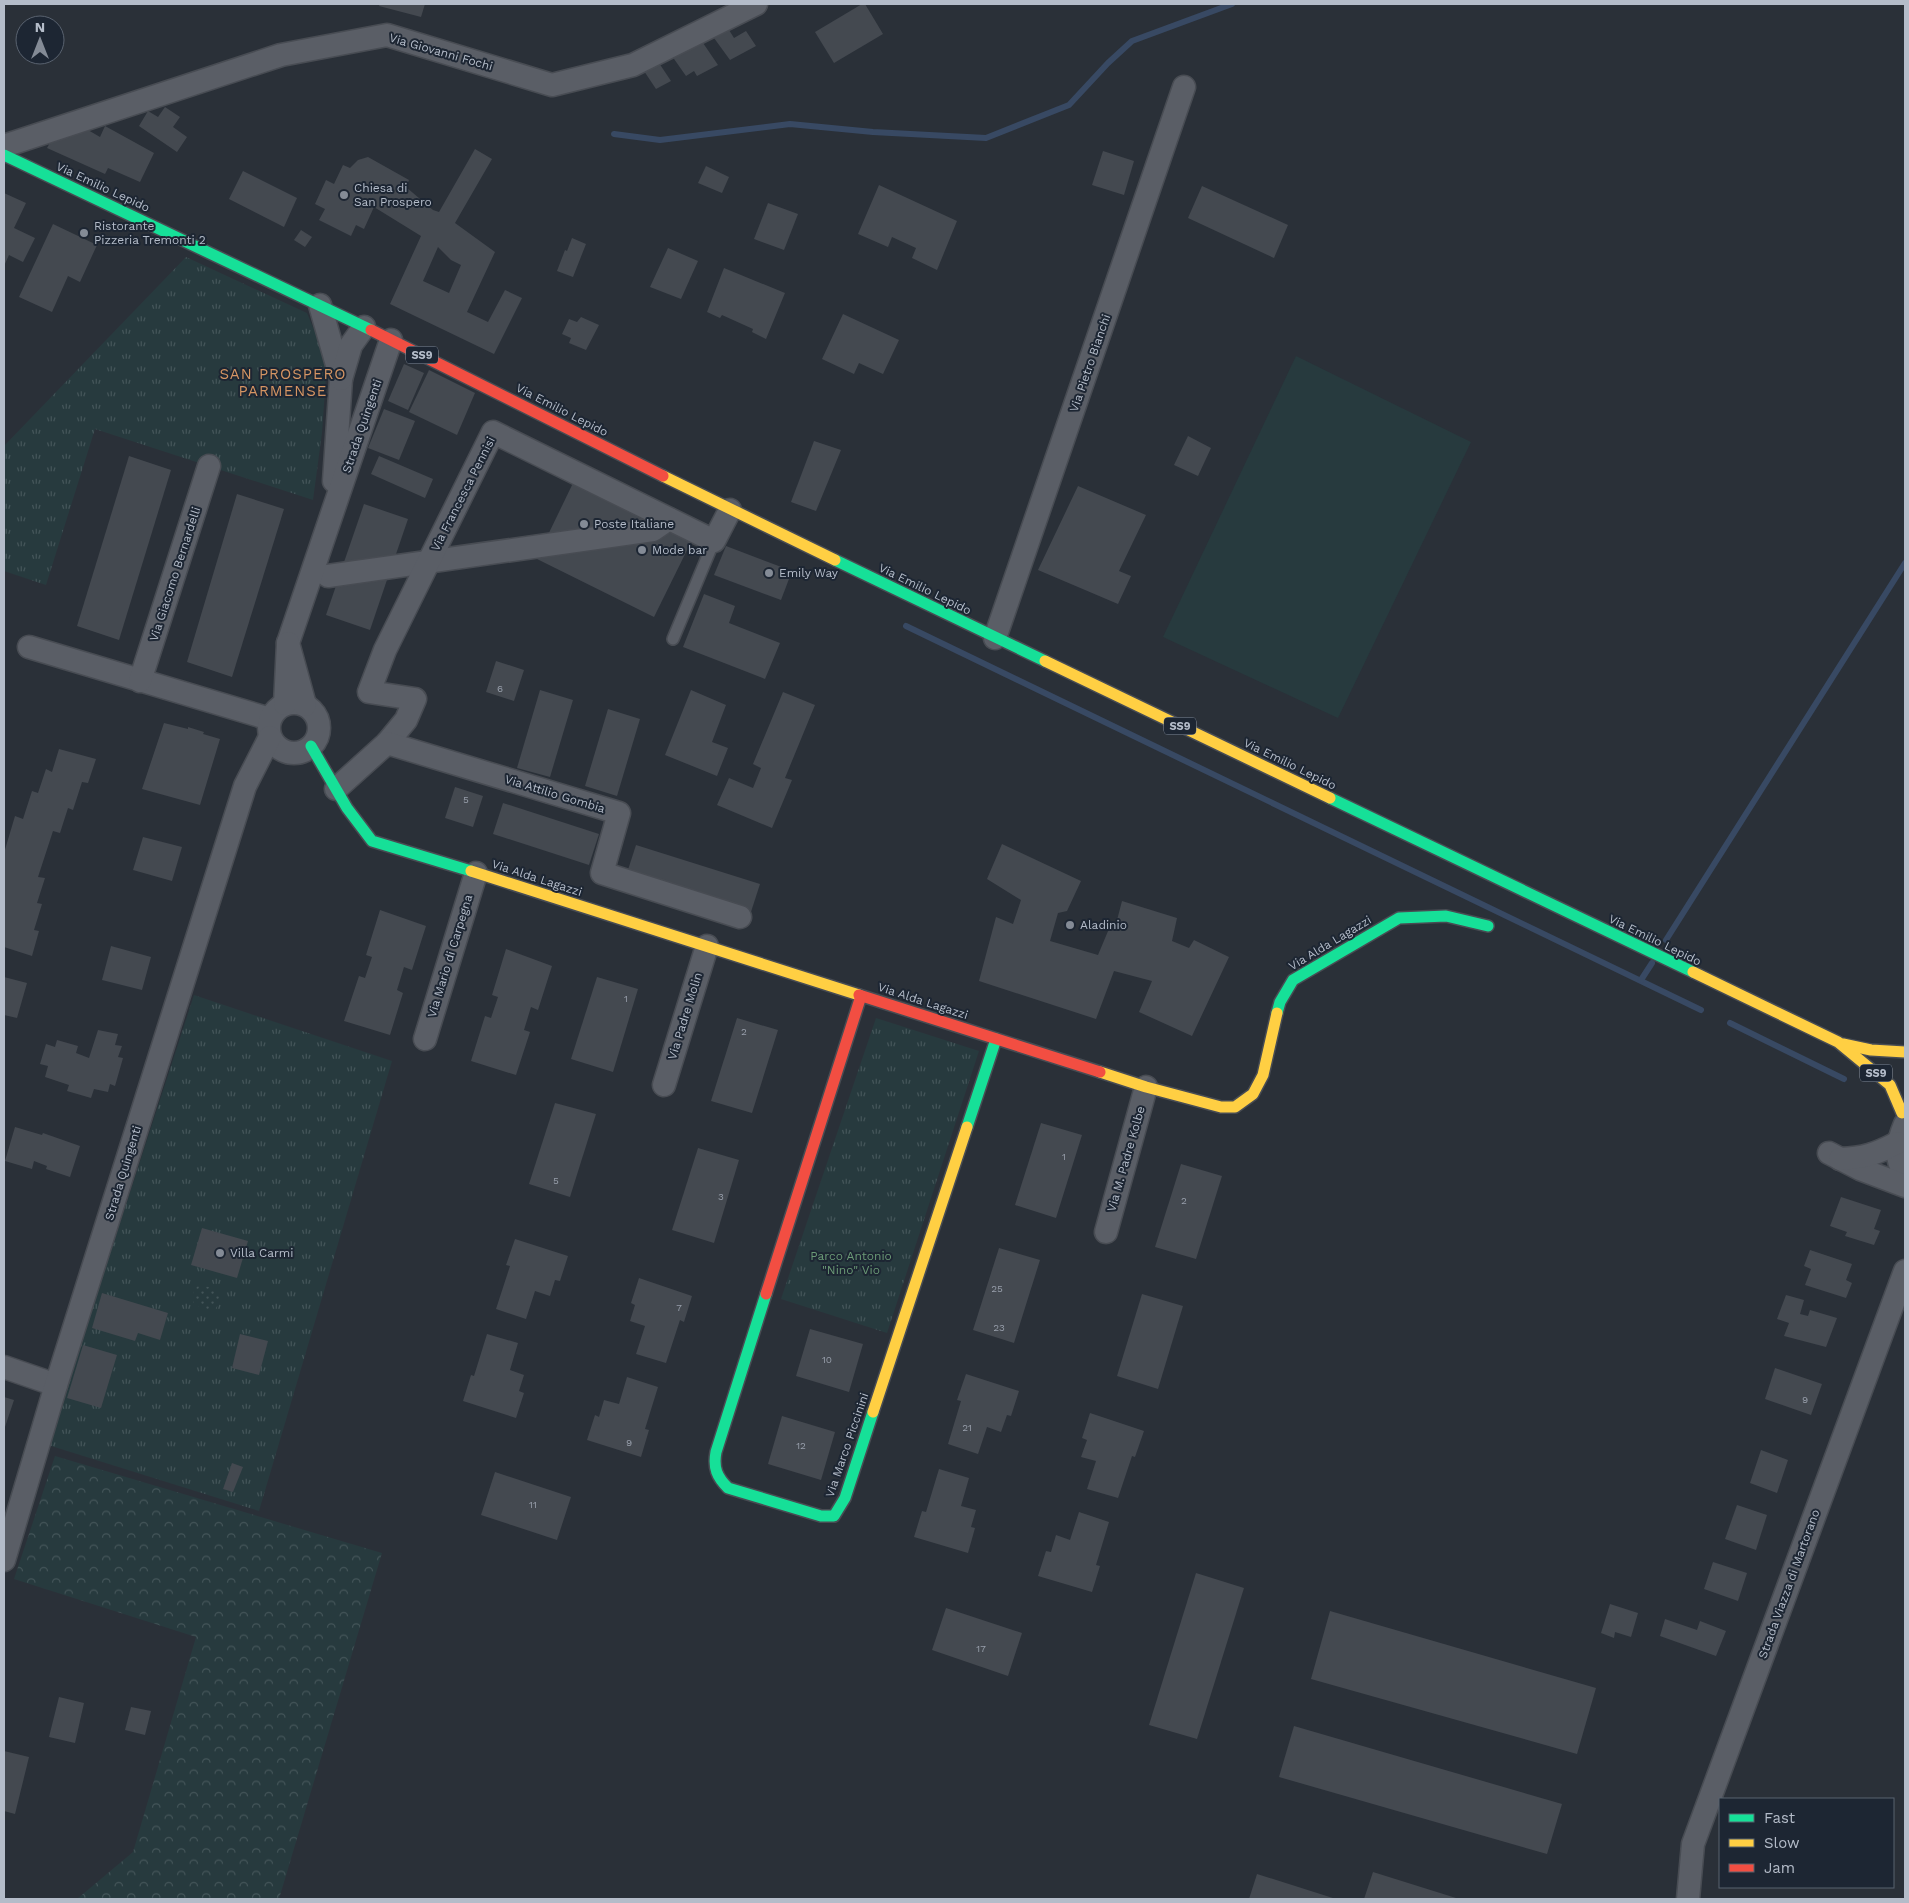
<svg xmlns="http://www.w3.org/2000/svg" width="1909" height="1903" font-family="'Work Sans',sans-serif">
<defs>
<pattern id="grass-tufts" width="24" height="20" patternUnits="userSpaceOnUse" patternTransform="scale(1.25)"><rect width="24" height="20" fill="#273a3e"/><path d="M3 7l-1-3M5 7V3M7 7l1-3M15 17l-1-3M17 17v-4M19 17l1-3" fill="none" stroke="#445559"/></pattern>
<pattern id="forest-crowns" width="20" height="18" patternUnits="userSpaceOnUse" patternTransform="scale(1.25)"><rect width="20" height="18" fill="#273a3e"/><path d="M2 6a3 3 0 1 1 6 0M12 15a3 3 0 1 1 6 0" fill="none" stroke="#445559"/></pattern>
<pattern id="garden-dots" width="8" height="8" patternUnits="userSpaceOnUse" patternTransform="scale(1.25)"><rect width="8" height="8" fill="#273a3e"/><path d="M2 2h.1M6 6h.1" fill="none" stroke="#445559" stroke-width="1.8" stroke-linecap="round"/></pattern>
</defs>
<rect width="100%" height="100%" fill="#2a3038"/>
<g fill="url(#grass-tufts)">
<path d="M186,257L307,313L327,361L322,433L313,500L95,429L46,585L4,571V446Z"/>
<path d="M194,995L392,1061L259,1511L48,1445Z"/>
<path d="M876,1018L979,1051L887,1333L781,1299Z"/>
</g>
<path fill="url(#forest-crowns)" d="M55,1456L382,1553L279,1899H77L133,1852L196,1637L14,1579Z"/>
<path fill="url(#garden-dots)" d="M198,1286L209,1287L220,1292L221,1301L215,1310L204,1311L193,1302L194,1290Z"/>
<path fill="#273a3e" d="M1296,356L1471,442L1338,718L1163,637Z"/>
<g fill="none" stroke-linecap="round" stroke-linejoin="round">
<g stroke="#384963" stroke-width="6">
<path d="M614,134L660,140L790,124L873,132L986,138L1069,105L1108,63L1132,41L1232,4"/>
<path d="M906,626L1701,1010"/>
<path d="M1666,940L1905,563"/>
<path d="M1641,980L1652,963"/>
<path d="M1730,1023L1844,1079"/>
</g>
</g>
<g fill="#444950" fill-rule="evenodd">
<path d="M380,4H425L421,17L379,6Z"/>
<path d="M862,4H865L883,34L834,63L815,32Z"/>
<path d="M729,30L734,38L746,31L756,46L730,60L714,38Z"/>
<path d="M701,40L718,65L697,76L694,71L686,76L672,56Z"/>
<path d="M657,60L671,81L656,89L642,68Z"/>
<path d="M165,107L180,117L173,127L187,137L177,152L139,126L148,111L158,117Z"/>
<path d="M76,123L100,137L105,126L154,153L140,182L108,168L105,174L47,148L52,139L59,133L69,138Z"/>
<path d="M475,149L492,159L455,223L495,252L467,312L488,322L505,290L522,298L494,354L390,304L421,236L374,207L364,229L356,225L351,236L319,220L325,209L315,204L326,180L334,184L343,165L350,168L358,160L368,157L409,180L406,187L433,210L439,212ZM438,247L451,260L461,265L449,293L423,281Z"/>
<path d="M1103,151L1134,161L1124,195L1092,185Z"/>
<path d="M706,166L729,177L722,193L698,183Z"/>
<path d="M243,171L297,198L284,227L229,199Z"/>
<path d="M879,185L957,221L937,270L912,258L916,248L892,237L888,247L858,234Z"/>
<path d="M1202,186L1288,225L1274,258L1188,218Z"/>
<path d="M4,193L26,203L14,228L35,238L23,262L9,255L4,266Z"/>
<path d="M768,203L798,214L784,250L754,239Z"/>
<path d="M53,224L97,245L80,282L68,276L52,312L19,297Z"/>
<path d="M301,230L312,237L305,247L294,240Z"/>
<path d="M572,238L586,244L573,277L557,271L565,250L567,251Z"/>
<path d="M668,248L698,261L681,299L650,287Z"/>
<path d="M724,268L785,293L766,339L752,332L753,329L722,315L720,318L707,312Z"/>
<path d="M843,314L899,340L883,374L859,363L854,374L822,359Z"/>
<path d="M581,317L599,325L586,350L569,343L571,338L562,334L569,319L577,322Z"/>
<path d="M404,364L424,373L408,410L388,401Z"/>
<path d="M429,370L475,393L457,435L409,412Z"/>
<path d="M384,409L415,421L399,460L368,448Z"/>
<path d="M1188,436L1211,448L1198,476L1174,465Z"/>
<path d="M814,441L841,450L816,511L791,502Z"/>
<path d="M129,456L171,470L119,640L77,626Z"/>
<path d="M379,456L433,479L425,498L371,474Z"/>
<path d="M574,481L657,521L546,539Z"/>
<path d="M1078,486L1146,515L1119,571L1131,576L1118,604L1038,570Z"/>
<path d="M237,494L284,509L232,677L187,662Z"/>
<path d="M364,504L408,519L395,557L343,565Z"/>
<path d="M671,528L693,538L654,617L537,559L541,551Z"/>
<path d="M726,546L792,571L781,600L714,575Z"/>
<path d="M390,571L370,630L326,615L338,580Z"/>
<path d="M704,594L735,606L729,623L780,643L765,679L683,647Z"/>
<path d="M496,661L524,670L514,701L486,692Z"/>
<path d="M540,690L573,700L550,777L517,768Z"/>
<path d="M691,690L726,705L712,742L728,748L717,776L665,755Z"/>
<path d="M783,692L815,705L785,778L792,780L772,828L717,805L729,778L753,788L761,768L753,764Z"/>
<path d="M608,709L640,719L617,796L585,786Z"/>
<path d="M164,723L188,729V727L204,732L203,734L220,739L200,805L142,789Z"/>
<path d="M59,749L96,759L88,783L82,782L73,810L68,808L60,833L53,831L38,877L45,878L37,903L42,904L34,930L39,931L32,956L4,947V853L15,816L23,819L32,791L38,793L46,769L52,772Z"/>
<path d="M455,787L483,796L473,827L445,818Z"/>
<path d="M503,803L599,834L589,865L493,834Z"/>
<path d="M143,837L182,847L172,881L133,870Z"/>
<path d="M1002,844L1081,881L1067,911L1058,913L1050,941L1098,955L1111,924H1116L1122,901L1177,918L1172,941L1189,948L1194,940L1229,957L1192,1036L1139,1012L1152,981L1114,971L1096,1019L979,981L996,917L1013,924L1021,900L987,879Z"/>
<path d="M636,845L760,884L750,915L626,876Z"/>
<path d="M380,910L426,926L412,970L404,967L397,990L403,993L390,1035L344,1021L359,976L365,978L372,957L366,955Z"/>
<path d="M111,946L151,957L142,990L102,980Z"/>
<path d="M506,949L552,966L538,1010L531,1007L524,1030L530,1032L516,1075L471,1061L485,1016L491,1018L498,997L492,995Z"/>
<path d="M4,977L27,983L17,1018L4,1015Z"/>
<path d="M597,977L638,989L613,1072L571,1059Z"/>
<path d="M737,1018L778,1030L752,1113L711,1101Z"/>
<path d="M98,1030L118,1034L115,1045L122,1046L118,1057L123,1058L115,1086L110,1084L108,1092L94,1089L91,1098L67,1091L69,1085L45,1077L48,1066L40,1064L46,1044L55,1047L57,1040L78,1046L76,1053L89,1058Z"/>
<path d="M555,1103L596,1114L570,1197L529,1184Z"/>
<path d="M1041,1123L1082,1135L1056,1218L1015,1205Z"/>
<path d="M15,1127L42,1135L43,1133L80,1146L70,1177L46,1169L47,1166L34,1161L32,1169L5,1161Z"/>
<path d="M698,1148L739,1160L714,1243L672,1230Z"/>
<path d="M1181,1164L1222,1176L1196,1259L1155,1247Z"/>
<path d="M1841,1197L1881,1210L1874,1229L1880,1231L1874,1245L1845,1236L1847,1232L1830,1226Z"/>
<path d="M202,1228L248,1241L237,1278L191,1265Z"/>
<path d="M515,1239L568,1256L560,1281L555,1280L550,1296L535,1291L526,1319L496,1309L510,1266L506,1265Z"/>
<path d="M999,1248L1040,1260L1014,1343L973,1330Z"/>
<path d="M1810,1250L1852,1264L1846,1280L1852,1283L1846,1298L1805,1285L1811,1269L1804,1266Z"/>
<path d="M639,1278L692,1296L684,1322L680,1320L666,1363L636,1354L645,1326L630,1321L635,1305L631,1303Z"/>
<path d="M102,1293L168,1313L160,1340L138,1333L135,1341L92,1328Z"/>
<path d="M1142,1294L1183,1306L1158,1389L1117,1376Z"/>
<path d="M1786,1295L1804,1300L1800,1314L1808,1316L1810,1310L1837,1318L1826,1347L1784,1336L1789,1323L1777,1319Z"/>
<path d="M810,1329L863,1344L849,1392L796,1376Z"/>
<path d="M240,1334L268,1341L259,1375L232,1368Z"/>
<path d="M487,1334L518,1343L510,1370L524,1375L519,1391L524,1393L516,1418L463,1401L471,1375L474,1376Z"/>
<path d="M83,1345L117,1355L101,1408L67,1398Z"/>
<path d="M1775,1368L1822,1384L1811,1415L1765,1399Z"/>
<path d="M966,1374L1019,1391L1011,1416L1007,1415L1001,1432L987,1427L978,1454L948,1444L961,1401L957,1400Z"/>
<path d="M627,1377L658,1387L645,1429L649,1430L641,1457L587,1440L595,1415L599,1417L604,1400L619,1404Z"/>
<path d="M4,1397L14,1400L4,1430Z"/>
<path d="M1090,1413L1144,1431L1135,1457L1132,1456L1118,1498L1087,1489L1096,1461L1081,1457L1087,1440L1082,1438Z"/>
<path d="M782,1416L835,1432L821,1480L768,1464Z"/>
<path d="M1761,1450L1788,1460L1777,1493L1750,1483Z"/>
<path d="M232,1463L243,1467L233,1492L223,1489Z"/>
<path d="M939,1469L969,1478L961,1506L976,1510L971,1527L975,1528L968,1553L914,1537L922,1511L926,1512Z"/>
<path d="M495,1472L571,1497L557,1540L481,1515Z"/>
<path d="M1737,1505L1767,1515L1756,1550L1725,1539Z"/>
<path d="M1079,1512L1109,1522L1096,1565L1100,1566L1092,1592L1038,1576L1046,1551L1051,1552L1056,1535L1070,1540Z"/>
<path d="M1713,1562L1747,1573L1738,1601L1704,1589Z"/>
<path d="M1196,1573L1244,1588L1197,1739L1149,1725Z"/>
<path d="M1610,1604L1638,1613L1631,1637L1615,1632L1614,1638L1601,1633Z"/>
<path d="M946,1608L1022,1633L1008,1676L932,1650Z"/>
<path d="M1330,1611L1596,1688L1577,1754L1311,1679Z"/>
<path d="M1665,1619L1697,1630L1700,1621L1726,1631L1716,1656L1660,1636Z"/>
<path d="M59,1697L84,1703L75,1743L49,1737Z"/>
<path d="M131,1707L151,1711L145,1735L125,1730Z"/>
<path d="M1294,1726L1562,1804L1547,1854L1279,1777Z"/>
<path d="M4,1751L29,1757L15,1814L4,1811Z"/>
<path d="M1373,1872L1456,1898V1899H1364Z"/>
<path d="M1257,1874L1336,1899H1249Z"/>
</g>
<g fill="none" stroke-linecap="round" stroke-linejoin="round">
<defs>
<path id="lane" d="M673,639L714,541"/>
<g id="street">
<path d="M4,146L281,55L387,35L552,85L633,65L756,4"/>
<path d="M320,305L341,379L334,481"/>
<path d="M341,379L351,345L364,327"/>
<path d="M328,576L653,530L669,519"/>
<path d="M995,638L1184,87"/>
<path d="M288,643L391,340"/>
<path d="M29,647L270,719"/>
<path d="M140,681L209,466"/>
<circle cx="294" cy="728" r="25"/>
<path d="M285,704L288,643L305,705"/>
<path d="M387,743L406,720L415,699L369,692L385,650L493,432L714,541L730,510"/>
<path d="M336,789L387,743L619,813L602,873L740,917"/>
<path d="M425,1039L476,873"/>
<path d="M664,1085L707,946"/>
<path d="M1905,1124C1898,1141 1893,1157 1905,1173"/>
<path d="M1829,1153L1860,1169L1905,1186"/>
<path d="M1840,1159C1864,1158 1876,1154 1897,1143"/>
<path d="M1106,1232L1146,1087"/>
<path d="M4,1367L56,1385"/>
<path d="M4,1560L56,1385L245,786L270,737"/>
<path d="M1688,1899L1693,1844L1905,1271"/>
</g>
<g id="fast">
<path d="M4,155L371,330"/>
<path d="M835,560L1045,661"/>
<path d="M311,746L347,808L372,841L471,871"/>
<path d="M1330,798L1693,972"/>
<path d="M1277,1013L1280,1002L1293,980L1399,918L1446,916L1488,926"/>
<path d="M967,1127L996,1039"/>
<path d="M766,1294L716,1452C713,1468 717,1477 728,1488L821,1516H834L845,1498L873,1412"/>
</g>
<g id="slow">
<path d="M663,476L835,560"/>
<path d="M1045,661L1330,798"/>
<path d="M471,871L859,995"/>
<path d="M1693,972L1838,1042L1890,1085L1902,1113"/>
<path d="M1843,1044L1871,1050L1905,1052"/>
<path d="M1100,1072L1146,1087L1221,1107H1235L1253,1094L1263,1075L1277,1013"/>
<path d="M873,1412L967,1127"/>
</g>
<g id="jam">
<path d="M371,330L663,476"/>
<path d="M859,995L1100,1072"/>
<path d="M766,1294L861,996"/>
</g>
</defs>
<use href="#lane" stroke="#484c53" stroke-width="14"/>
<use href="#street" stroke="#484c53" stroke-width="25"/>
<use href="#fast" stroke="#484c53" stroke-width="14"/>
<use href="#slow" stroke="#484c53" stroke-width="14"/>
<use href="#jam" stroke="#484c53" stroke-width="14"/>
<use href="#lane" stroke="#5a5e66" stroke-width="11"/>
<use href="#street" stroke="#5a5e66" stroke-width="22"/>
<use href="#fast" stroke="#16e098" stroke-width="11"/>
<use href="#slow" stroke="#ffcf43" stroke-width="11"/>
<use href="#jam" stroke="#f24e42" stroke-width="11"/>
</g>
<g fill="#848b96" stroke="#1d2633" stroke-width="2">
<circle cx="344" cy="195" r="5"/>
<circle cx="84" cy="233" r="5"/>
<circle cx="584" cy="524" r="5"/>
<circle cx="642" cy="550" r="5"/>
<circle cx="769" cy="573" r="5"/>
<circle cx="1070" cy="925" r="5"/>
<circle cx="220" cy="1253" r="5"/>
</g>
<g text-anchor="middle" stroke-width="4" stroke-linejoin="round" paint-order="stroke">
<g font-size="10" fill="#989fab">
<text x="500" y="692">6</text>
<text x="466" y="803">5</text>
<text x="626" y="1002">1</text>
<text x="744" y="1035">2</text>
<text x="1064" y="1160">1</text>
<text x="556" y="1184">5</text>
<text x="721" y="1200">3</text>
<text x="1184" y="1204">2</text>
<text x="997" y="1292">25</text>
<text x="679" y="1311">7</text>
<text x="999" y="1331">23</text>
<text x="827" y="1363">10</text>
<text x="1805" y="1403">9</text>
<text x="967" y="1431">21</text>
<text x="629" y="1446">9</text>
<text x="801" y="1449">12</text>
<text x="533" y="1508">11</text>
<text x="981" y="1652">17</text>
</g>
<g fill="#1d2633" stroke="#878f9c" stroke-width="1">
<rect x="406" y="346.5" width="32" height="17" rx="4"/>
<rect x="1164" y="717.5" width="32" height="17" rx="4"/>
<rect x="1860" y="1064.5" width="32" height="17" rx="4"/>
</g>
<g font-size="11" font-weight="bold" fill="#b4bcc9">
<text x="422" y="359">SS9</text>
<text x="1180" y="730">SS9</text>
<text x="1876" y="1077">SS9</text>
</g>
<g font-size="12" fill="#b4bcc9" stroke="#1d2633">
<text transform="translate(441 52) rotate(16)" y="4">Via Giovanni Fochi</text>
<text transform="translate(103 187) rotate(25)" y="4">Via Emilio Lepido</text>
<text transform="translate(1090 363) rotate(-71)" y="4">Via Pietro Bianchi</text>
<text transform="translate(562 410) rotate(27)" y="4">Via Emilio Lepido</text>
<text transform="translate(362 426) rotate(-71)" y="4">Strada Quingenti</text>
<text transform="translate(463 494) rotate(-63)" y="4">Via Francesca Pennisi</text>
<text transform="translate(175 574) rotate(-72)" y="4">Via Giacomo Bernardelli</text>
<text transform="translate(925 589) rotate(26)" y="4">Via Emilio Lepido</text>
<text transform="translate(1290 764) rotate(26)" y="4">Via Emilio Lepido</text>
<text transform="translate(555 794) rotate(17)" y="4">Via Attilio Gombia</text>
<text transform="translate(537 878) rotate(18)" y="4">Via Alda Lagazzi</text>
<text transform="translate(1655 940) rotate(26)" y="4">Via Emilio Lepido</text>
<text transform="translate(1330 943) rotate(-31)" y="4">Via Alda Lagazzi</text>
<text transform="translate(450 956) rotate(-73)" y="4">Via Mario di Carpegna</text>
<text transform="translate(923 1001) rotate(18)" y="4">Via Alda Lagazzi</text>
<text transform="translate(685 1016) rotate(-73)" y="4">Via Padre Molin</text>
<text transform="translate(1126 1159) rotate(-74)" y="4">Via M. Padre Kolbe</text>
<text transform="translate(123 1173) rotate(-73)" y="4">Strada Quingenti</text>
<text transform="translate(847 1445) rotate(-71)" y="4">Via Marco Piccinini</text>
<text transform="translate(1789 1584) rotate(-70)" y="4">Strada Viazza di Martorano</text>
</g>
<g font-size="12" fill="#b4bcc9" stroke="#1d2633" text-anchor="start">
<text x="354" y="192">Chiesa di<tspan x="354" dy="14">San Prospero</tspan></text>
<text x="94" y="230">Ristorante<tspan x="94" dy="14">Pizzeria Tremonti 2</tspan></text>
<text x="594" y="528">Poste Italiane</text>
<text x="652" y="554">Mode bar</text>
<text x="779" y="577">Emily Way</text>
<text x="1080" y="929">Aladinio</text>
<text x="230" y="1257">Villa Carmi</text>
</g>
<g font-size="12" fill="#6b9a76" stroke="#1d2633">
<text x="851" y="1260">Parco Antonio<tspan x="851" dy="14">"Nino" Vio</tspan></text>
</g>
<g font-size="15" letter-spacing="1" fill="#d59563" stroke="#1d2633">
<text x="283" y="379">SAN PROSPERO<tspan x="283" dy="17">PARMENSE</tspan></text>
</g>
</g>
<rect width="1909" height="1903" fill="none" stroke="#b4bcc9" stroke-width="10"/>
<rect x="1719" y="1798" width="175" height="90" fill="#1d2633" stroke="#59626f"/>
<rect x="1729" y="1814" width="25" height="8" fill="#16e098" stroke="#59626f"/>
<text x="1764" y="1823" font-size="15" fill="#b4bcc9">Fast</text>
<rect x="1729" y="1839" width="25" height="8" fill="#ffcf43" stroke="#59626f"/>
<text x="1764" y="1848" font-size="15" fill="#b4bcc9">Slow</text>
<rect x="1729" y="1864" width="25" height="8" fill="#f24e42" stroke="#59626f"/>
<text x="1764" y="1873" font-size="15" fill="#b4bcc9">Jam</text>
<g transform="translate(40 40)"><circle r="24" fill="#1d2633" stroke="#59626f"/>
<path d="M0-4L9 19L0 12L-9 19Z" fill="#848b96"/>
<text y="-8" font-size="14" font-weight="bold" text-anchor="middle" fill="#b4bcc9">N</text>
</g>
</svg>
